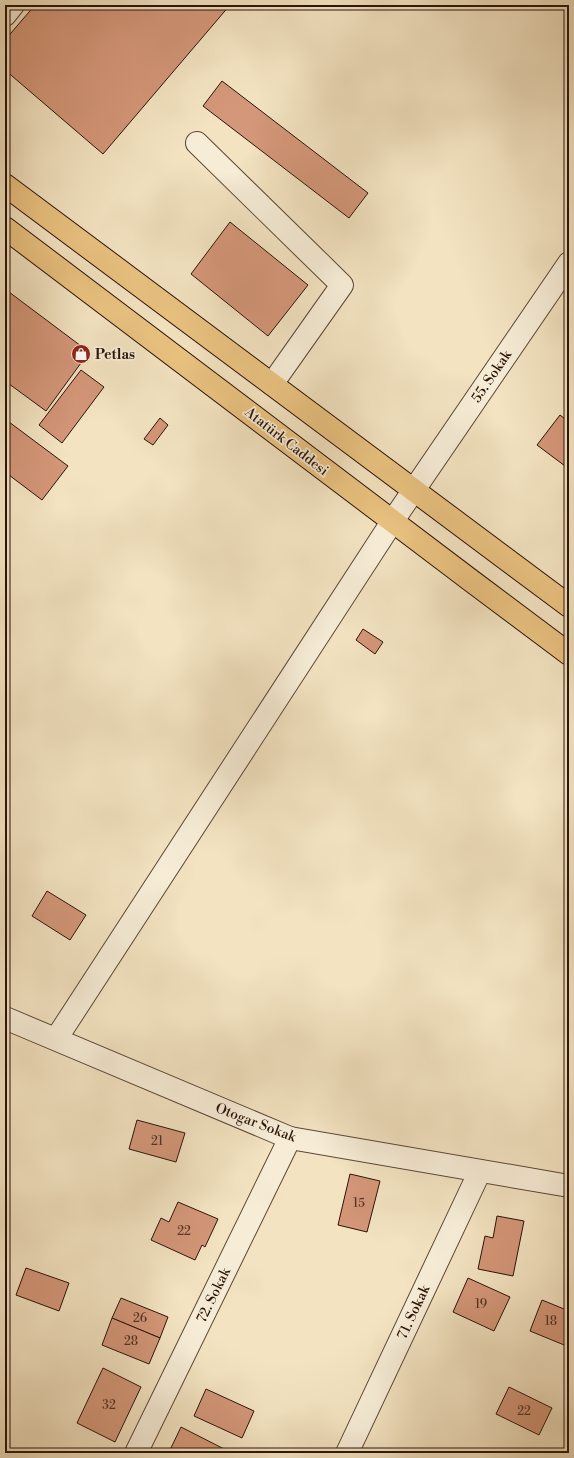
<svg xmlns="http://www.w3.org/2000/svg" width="574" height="1458" font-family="'Libre Bodoni',serif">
<rect width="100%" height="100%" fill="#f3e3c1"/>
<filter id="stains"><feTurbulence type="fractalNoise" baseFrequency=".005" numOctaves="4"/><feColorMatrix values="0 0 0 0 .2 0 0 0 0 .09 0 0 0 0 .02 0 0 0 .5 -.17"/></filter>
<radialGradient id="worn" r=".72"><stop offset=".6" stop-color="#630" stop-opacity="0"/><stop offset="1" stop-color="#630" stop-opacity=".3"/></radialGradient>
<g fill="#d49779" stroke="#2a1309">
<path d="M35,5H230L103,154L5,70V40Z"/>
<path d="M222,81L368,193L349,218L203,106Z"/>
<path d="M230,222L308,285L268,336L191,274Z"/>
<path d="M9,292L89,352L46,411L5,381V297Z"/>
<path d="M81,370L104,387L62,443L39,425Z"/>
<path d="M560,415L569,422V469L537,445Z"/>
<path d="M160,418L168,425L153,445L144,439Z"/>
<path d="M5,419L68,466L42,500L5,472Z"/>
<path d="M363,629L383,642L375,654L356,640Z"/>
<path d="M47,891L86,915L70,940L32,916Z"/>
<path d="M137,1120L185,1133L176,1162L129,1149Z"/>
<path d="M350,1174L380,1181L367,1232L338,1225Z"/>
<path d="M178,1202L218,1219L205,1247L202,1245L195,1260L151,1240L161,1218L169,1222Z"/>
<path d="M497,1216L524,1221L513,1276L478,1269L485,1236L493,1238Z"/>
<path d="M26,1268L69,1283L59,1311L16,1295Z"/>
<path d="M468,1278L510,1297L494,1331L453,1312Z"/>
<path d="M121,1298L168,1317L160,1338L112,1318Z"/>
<path d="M542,1300L569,1311V1347L530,1331Z"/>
<path d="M112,1318L160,1338L149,1364L102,1345Z"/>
<path d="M103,1368L141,1387L115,1442L77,1423Z"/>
<path d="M509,1387L552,1408L539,1435L496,1414Z"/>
<path d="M206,1389L254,1411L242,1438L194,1416Z"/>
<path d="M181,1427L230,1452V1453H175L170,1450Z"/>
</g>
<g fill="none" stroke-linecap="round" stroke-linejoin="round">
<defs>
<g id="minor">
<path d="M5,15L13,5"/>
<path d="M197,143L342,285L272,384"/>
<path d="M5,1018L290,1138L569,1186"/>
<path d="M56,1039L392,522L569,263"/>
<path d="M136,1453L290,1138"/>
<path d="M347,1453L480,1171"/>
</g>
<g id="major">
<path d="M5,185L569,606"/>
<path d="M5,228C193,369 380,513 569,654"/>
</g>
</defs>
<use href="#minor" stroke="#5c4737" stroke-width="24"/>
<use href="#major" stroke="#2a1309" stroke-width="24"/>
<use href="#minor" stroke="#f7edd7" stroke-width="22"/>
<use href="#major" stroke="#eac280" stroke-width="22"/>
</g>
<defs>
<symbol id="shop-disc" viewBox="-11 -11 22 22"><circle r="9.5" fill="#8f2418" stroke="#f7edd7"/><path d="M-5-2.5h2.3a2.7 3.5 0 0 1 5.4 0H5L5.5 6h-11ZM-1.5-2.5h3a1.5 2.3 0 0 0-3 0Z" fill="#fff"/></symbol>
</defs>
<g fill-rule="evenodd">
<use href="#shop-disc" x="70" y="343" width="22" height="22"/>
</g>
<g text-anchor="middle" stroke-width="3.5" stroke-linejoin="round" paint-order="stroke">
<g font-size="12" fill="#543425">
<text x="157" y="1145">21</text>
<text x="359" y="1207">15</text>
<text x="184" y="1235">22</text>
<text x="481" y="1308">19</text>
<text x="140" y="1322">26</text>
<text x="551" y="1325">18</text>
<text x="131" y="1345">28</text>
<text x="109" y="1409">32</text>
<text x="524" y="1415">22</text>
</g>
<g font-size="14" font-weight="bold" fill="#2a1309" stroke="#f7edd7" text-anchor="start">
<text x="95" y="359">Petlas</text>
</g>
<g font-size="14" fill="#2a1309" stroke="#f7edd7">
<text transform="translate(491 376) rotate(-56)" y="5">55. Sokak</text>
<text transform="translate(287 441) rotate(38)" y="5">Atatürk Caddesi</text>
<text transform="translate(256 1122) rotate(21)" y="5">Otogar Sokak</text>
<text transform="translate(213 1295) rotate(-64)" y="5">72. Sokak</text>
<text transform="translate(413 1312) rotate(-65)" y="5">71. Sokak</text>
</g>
</g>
<rect width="574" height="1458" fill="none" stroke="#f3e3c1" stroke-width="20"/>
<rect x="6" y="6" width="562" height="1446" fill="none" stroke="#2a1309" stroke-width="2"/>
<rect x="10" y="10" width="554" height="1438" fill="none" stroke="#2a1309"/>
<rect width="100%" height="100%" filter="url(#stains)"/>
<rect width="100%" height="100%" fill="url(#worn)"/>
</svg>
